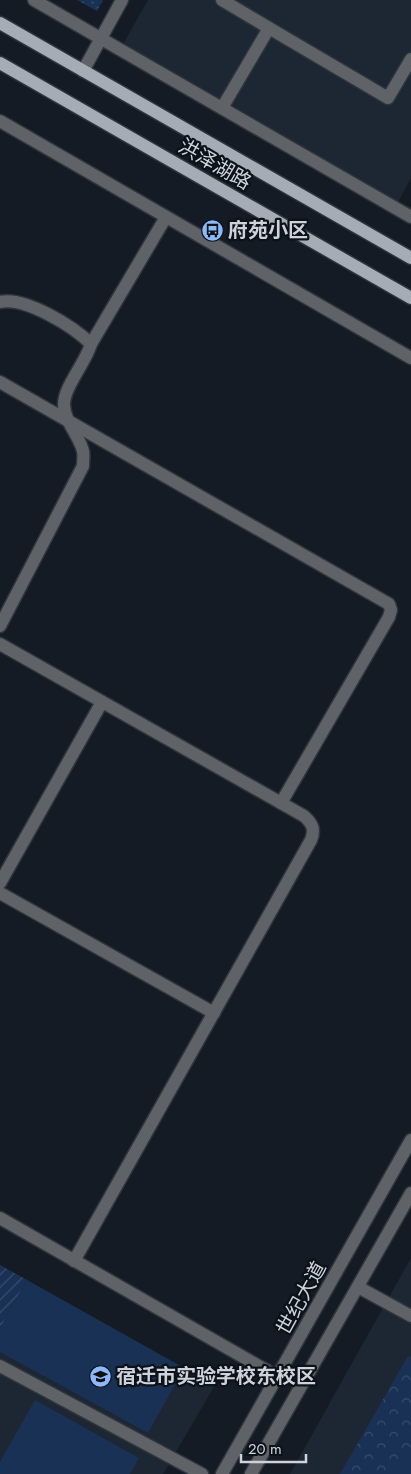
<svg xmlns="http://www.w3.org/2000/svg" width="411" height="1474" font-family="Jost,'Noto Sans SC',sans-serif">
<defs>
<pattern id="grass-dots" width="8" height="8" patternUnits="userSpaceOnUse" patternTransform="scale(1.25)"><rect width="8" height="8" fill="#183154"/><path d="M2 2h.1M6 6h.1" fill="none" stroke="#394e6c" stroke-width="1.8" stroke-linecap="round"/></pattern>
<pattern id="park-crowns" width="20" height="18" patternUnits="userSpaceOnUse" patternTransform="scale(1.25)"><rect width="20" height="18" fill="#183154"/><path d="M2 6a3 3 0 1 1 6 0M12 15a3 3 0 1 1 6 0" fill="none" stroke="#394e6c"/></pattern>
<pattern id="garden-furrows" width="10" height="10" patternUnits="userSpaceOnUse" patternTransform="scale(1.25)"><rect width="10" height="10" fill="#183154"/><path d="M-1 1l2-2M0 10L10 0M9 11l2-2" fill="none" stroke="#394e6c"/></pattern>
</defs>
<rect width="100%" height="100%" fill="#151b24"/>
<g fill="#1d2733">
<path d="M148,0H411V178L398,202L122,46Z"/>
<path d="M411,1258V1474H290Z"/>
<path d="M0,1265L215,1385L163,1474H0Z"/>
</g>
<path fill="url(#grass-dots)" d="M77,0H103L97,11Z"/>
<path fill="url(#park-crowns)" d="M408,1356L411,1358V1474H340Z"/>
<path fill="url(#garden-furrows)" d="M0,1265L27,1280L0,1328Z"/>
<g fill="#183154">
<path d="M27,1280L184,1368L148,1433L0,1352V1328Z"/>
<path d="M35,1400L139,1458L130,1474H0V1462Z"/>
<path d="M408,1447L411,1448V1474H392Z"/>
</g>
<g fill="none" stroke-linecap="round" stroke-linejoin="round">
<defs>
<g id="minor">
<path d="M34,0L411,217"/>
<path d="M222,0L269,28"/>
<path d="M83,71L122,0"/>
<path d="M222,108L269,28L388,98L411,59"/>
<path d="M0,121L411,358"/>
<path d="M0,302C25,296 74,327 91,344C86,362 64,387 64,404C64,421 79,435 83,451C84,455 83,461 83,466L0,626"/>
<path d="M91,344L166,217"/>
<path d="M0,382L389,604L391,610L389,617L281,803"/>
<path d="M0,644L304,816C313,824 315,830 311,840L74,1261"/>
<path d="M0,883L102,702"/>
<path d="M0,893L214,1013"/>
<path d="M0,1218L278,1377"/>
<path d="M358,1287L411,1316"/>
<path d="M0,1366L202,1474"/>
<path d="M222,1474L411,1140"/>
<path d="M251,1474L411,1193"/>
</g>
<g id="major">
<path d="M0,23L411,258"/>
<path d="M0,63L411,298"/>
</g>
</defs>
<use href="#minor" stroke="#2f353d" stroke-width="15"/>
<use href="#major" stroke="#2f353d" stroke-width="15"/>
<use href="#minor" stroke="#5f6367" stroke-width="12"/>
<use href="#major" stroke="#a5acb6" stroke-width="12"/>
</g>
<defs>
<symbol id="bus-disc" viewBox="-11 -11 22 22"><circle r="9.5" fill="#8bb9fc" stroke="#0c121a"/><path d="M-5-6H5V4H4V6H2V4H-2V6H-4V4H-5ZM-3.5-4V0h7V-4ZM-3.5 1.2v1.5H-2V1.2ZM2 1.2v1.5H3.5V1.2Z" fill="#111"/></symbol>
<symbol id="school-disc" viewBox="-11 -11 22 22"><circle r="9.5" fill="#8bb9fc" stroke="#0c121a"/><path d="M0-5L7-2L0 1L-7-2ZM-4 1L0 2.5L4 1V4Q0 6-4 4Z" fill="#111"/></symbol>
</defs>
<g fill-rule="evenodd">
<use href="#bus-disc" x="200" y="218" width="25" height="25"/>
<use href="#school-disc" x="88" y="1364" width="25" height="25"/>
</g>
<g text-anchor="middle" stroke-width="4.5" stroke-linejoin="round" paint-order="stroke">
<g font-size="20" fill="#cfd3d9" stroke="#0c121a">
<text transform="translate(215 164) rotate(30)" y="7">洪泽湖路</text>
<text transform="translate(301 1298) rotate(-61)" y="7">世纪大道</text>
</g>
<g font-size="20" font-weight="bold" fill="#cfd3d9" stroke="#0c121a" text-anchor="start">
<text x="228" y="237">府苑小区</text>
<text x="116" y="1383">宿迁市实验学校东校区</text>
</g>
</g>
<path d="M241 1454v8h65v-8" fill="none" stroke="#cfd3d9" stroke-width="2.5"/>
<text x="248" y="1454" font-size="15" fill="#cfd3d9" stroke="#0c121a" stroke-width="4" paint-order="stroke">20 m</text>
</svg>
